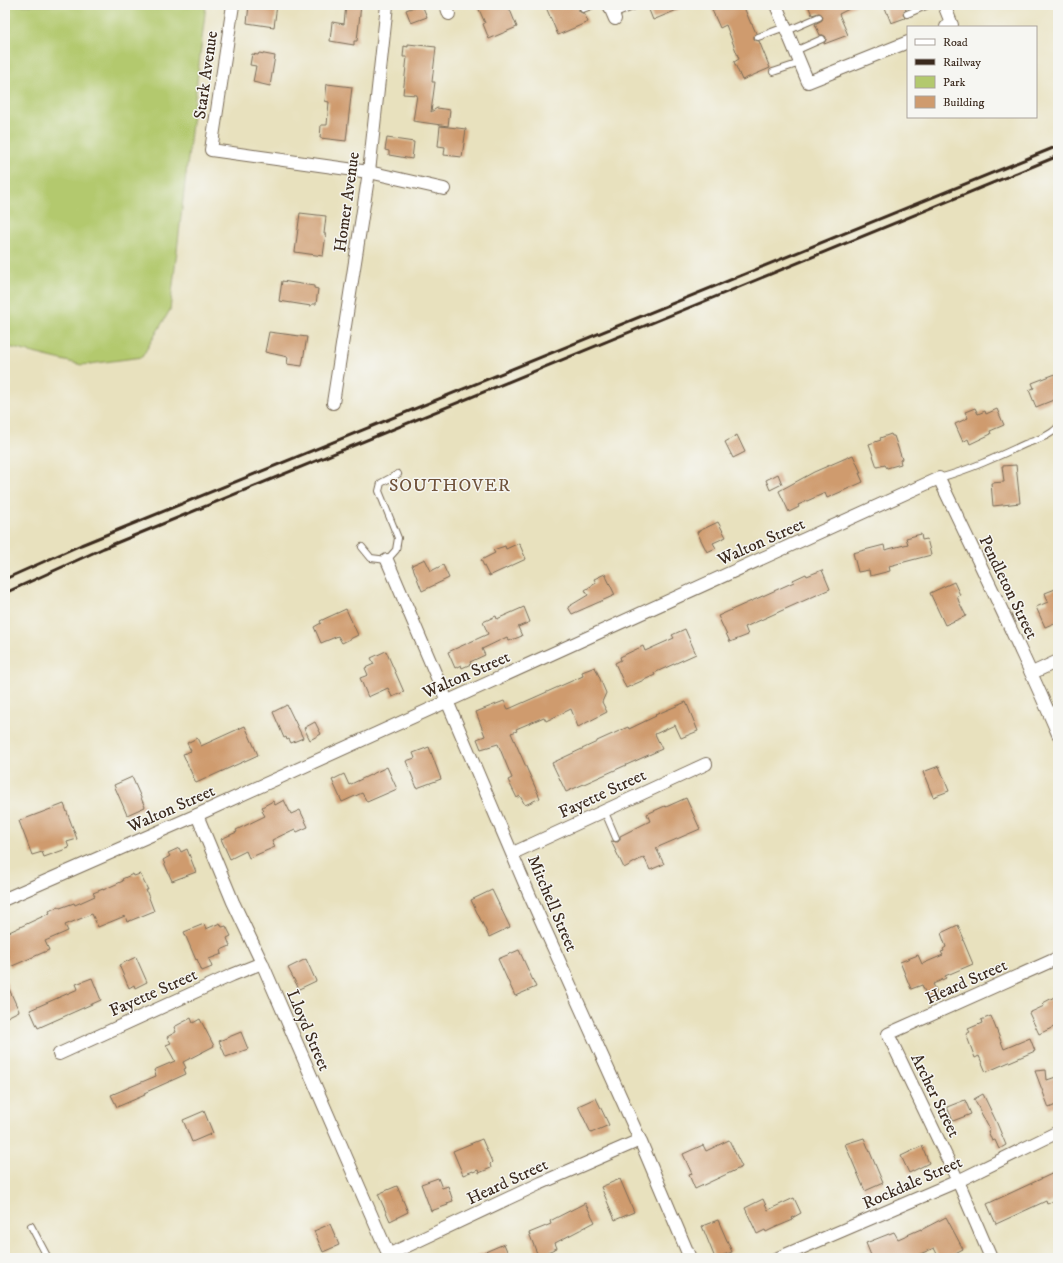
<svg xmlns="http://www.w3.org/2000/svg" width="1063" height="1263" font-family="'IM FELL DW Pica',serif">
<rect width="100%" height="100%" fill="#f6f6f2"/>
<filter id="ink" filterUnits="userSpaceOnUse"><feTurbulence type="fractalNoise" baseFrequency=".025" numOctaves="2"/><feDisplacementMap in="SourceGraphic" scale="8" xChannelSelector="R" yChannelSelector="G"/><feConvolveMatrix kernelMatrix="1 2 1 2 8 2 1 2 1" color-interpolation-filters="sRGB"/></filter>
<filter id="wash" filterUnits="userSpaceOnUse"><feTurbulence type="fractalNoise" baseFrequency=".012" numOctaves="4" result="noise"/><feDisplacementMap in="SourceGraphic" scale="16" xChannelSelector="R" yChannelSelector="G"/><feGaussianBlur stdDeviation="0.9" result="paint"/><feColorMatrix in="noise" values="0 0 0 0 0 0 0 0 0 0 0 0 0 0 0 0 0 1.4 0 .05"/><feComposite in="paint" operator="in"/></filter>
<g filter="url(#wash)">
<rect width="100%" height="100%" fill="#e8e1be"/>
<path fill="#b3c96e" stroke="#777a46" d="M5,5H206L170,310L142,357L82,365L5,346Z"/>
<g id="blocks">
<g fill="#cf9b6e">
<path d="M249,5H277L274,27L247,23Z"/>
<path d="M346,5H361L357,41H354V45L330,41L332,22L344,24Z"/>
<path d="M419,5H422L427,17L411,23L406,10Z"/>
<path d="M477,5H508L517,27L489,39L483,24L485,23Z"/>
<path d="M545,5H581L579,8V11L582,13H584L588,22L558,35Z"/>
<path d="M647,5H689L653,20Z"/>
<path d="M725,5H743L751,24H752L756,33L754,36V39L759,41L770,68L742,80L734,62L739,59L726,25L720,28L712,10Z"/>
<path d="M808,5H857L839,14L848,35L824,44V43L826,40V37L823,35H820L815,24L822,20L823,16L819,13L812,15Z"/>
<path d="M884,5H904L906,10L903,14L905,18L891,23Z"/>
<path d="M408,44L436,47L432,82H435L431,112L437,108L450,110L448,126L413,121L417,95L403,94L407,57H403L404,46L408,47Z"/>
<path d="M259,53L275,56L270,86L253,82L256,66L250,65L252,54L258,55Z"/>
<path d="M327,84L352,87L346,141L320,138L321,125H327L329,102L325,101Z"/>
<path d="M440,126L466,129L462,157L444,155L445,147L438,146Z"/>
<path d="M387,138L414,142L412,159L389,155V151L385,150Z"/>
<path d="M300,213L326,216L324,234H326L323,256L295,252Z"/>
<path d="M282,281L314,286V288L318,289L316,304H312L311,306L279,301Z"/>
<path d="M269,332L307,337L302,366L287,364L288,357L265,352Z"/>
<path d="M1058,373V391L1054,392L1056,399L1036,407L1029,390L1034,388L1032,383Z"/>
<path d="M975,408L978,414L985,411L986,414L997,409L1004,425L990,431L991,434L970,444L968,439L963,442L955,424L968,418L965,412Z"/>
<path d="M891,434L892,436H894L902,459L900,460L901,464L887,468L885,465L877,467L869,444L881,440L880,438Z"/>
<path d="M737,435L745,452L733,458L725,442Z"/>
<path d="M853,455L861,473H859L863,482L827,498L825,493L798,505L799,507L789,512L779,491L814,472Z"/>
<path d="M1016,465L1020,503L993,506L991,483L1004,482L1002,466Z"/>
<path d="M778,474L782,484L770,490L766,480Z"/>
<path d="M718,522L726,537L713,543L716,548L707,552L697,532Z"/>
<path d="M921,534L922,540L927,539L931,555L889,566L890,571L870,576L869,570L858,572L853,553L884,545L885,550L908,544L906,538Z"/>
<path d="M519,543L526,559L489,576L481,560L495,553L493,550L505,546L506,549Z"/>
<path d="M425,559L431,571L443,565L449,578L422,591L412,565Z"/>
<path d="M822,570L830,589L745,627L748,635L730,642L718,616L794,582L793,580L806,574L807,576Z"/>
<path d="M605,574L615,595L572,614L568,607L588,595L585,590L596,583L594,579Z"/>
<path d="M954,582L960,595L957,596L959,602L966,616L945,625L930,593Z"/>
<path d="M1058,588V624L1057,622L1045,627L1036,607L1048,602L1045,593Z"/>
<path d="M524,607L530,622L518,627L522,636L509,641L507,637L482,649L485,655L470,662L471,664L462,668L461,665L455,668L448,652L488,634L483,622L496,616L497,619Z"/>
<path d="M346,609L358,635L342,643L338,636L321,643L314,627L321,623L320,621Z"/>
<path d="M685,629L696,654L654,673L655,675L626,688L615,663L621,660L620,657L643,646L645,651L674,638L672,635Z"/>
<path d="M386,651L404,692L392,697L388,688L368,697L360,678L368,675L365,668L374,664L371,658Z"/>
<path d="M595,667L606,693L602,702L607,712L578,727L571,709L546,721L544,717L516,729L517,731L511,733L540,798L525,805L520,796L517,798L508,780L512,778L498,744L481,749L477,739L485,736L476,712L504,701L508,709L511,708L583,676L582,672Z"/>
<path d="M686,702L698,731L681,738L675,725L655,734L662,749L566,792L552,763L597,742V741L628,727L629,729L656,716L655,715Z"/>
<path d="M287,705L303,738L291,743L289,739L287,740L286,737L284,738L273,712Z"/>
<path d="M315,722L321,734L310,740L304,728Z"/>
<path d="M245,726L258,755L196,783L183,754L191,751L187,743L197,738L201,746Z"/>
<path d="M429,747L441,779L417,788L406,761L415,758L413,753Z"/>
<path d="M939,766L949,791L933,797L923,772Z"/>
<path d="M387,767L397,789L367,802L362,793L342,802L332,780L344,774L349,785Z"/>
<path d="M132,777L145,807L127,815L114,785Z"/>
<path d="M686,798L700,829L656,848L664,864L650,870L644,857L624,868L611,841L618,842L620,839V836L650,821L647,814L665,806L666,807Z"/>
<path d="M284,800L291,814L300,810L308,827L297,832L295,829L272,840L275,847L249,858L246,851L230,859L221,839L237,832L236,830L265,816L262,811L264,810L262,807L273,801L275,805Z"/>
<path d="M64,804L77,839L67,842L69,848L44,857L42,852L32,855L19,821Z"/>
<path d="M179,848L181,852L187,849L196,872L172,881L163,860L170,856L168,853Z"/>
<path d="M133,874L134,876L140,874L148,890H146L154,911L127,922L125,916L98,927L92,914L65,925L68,931L45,941L49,950L10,967L5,955V934L50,913L49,911L59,906L60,908L74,903L75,905L95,896L93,893L103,889V890L123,881L122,879Z"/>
<path d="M492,890L510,927L489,937L471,900Z"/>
<path d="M220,923L222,927L226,926L231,936L227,938L230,946L221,950L222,954L209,959L212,967L202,971L197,959L196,960L184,932L204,924L206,929Z"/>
<path d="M958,925L964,939L963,940L973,964L945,976L946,978L933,984L938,994L928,999L922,985L911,989L900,962L918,955L922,964L943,955L941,952L944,951L943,949L946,947L941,933Z"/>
<path d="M519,950L536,987L515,996L498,959Z"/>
<path d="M136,957L147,982L135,988L134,985L129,988L119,965Z"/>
<path d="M306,959L316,981L299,989L288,968Z"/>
<path d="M92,978L101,1000L38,1028L30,1010L78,989L76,984Z"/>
<path d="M5,980L19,1011L5,1018Z"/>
<path d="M1058,995V1025L1039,1034L1029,1013L1044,1006L1043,1003Z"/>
<path d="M991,1016L1004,1049L1030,1038L1035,1051L986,1072L979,1056L975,1058L966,1034L970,1032L968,1029L982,1023L981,1020Z"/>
<path d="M191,1018L193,1023L200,1019L214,1046L183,1062L186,1068L184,1069L186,1074L144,1093L145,1095L117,1107L111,1095L156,1076L154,1070L175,1061L166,1045L171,1043L167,1037L176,1032L174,1027Z"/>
<path d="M241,1032L248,1049L226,1057L219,1041Z"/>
<path d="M1046,1070L1047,1080L1056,1077L1058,1082V1104L1049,1108L1035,1071Z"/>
<path d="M983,1094L996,1121L1006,1145L999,1149L995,1140L992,1141L988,1131L990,1130L974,1099Z"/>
<path d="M596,1098L609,1125L591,1133L578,1106Z"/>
<path d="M965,1100L971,1114L953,1121L947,1107Z"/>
<path d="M204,1111L213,1133L192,1142L183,1120Z"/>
<path d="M864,1138L883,1183L865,1191L845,1144Z"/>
<path d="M482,1139L492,1162L490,1164L491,1168L479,1173L478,1170L473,1172V1171L463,1175L453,1151Z"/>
<path d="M729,1140L742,1167L695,1189L689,1175L692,1174L683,1154L703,1145L706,1151Z"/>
<path d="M922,1146L929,1163L909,1173L901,1156Z"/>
<path d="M1058,1171V1199L1047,1204L1046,1201L996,1224L987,1204Z"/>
<path d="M438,1178L442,1188L448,1186L453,1201L447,1203L448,1205L431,1211L421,1184Z"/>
<path d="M620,1179L634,1212L615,1220L601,1187Z"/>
<path d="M397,1186L408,1212L390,1221L378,1194Z"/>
<path d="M794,1198L801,1213L792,1218L793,1220L774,1228L766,1232L765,1230L757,1234L745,1208L763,1199L768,1210Z"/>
<path d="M585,1203L595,1222L555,1243L557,1248L538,1256L529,1233L551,1224L550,1221Z"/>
<path d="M946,1217L963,1249L946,1258H939L934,1248L911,1258H872L866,1243L894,1232L898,1239L921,1229V1230Z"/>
<path d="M718,1220L732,1252L715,1258L702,1226Z"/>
<path d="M330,1224L339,1245L323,1252L314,1231Z"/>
<path d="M504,1244L510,1258H471Z"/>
</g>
</g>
</g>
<g filter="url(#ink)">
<use href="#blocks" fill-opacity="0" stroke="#786a56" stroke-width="1"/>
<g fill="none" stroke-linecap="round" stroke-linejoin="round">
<defs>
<g id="service">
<path d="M583,9L593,5"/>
<path d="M907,14L928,5"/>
<path d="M613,15L637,5"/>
<path d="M787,31L819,17"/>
<path d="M758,37L785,27"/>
<path d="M795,51L822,39"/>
<path d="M773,72L800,63"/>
<path d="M939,478C969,470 997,457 1025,444C1036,440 1050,436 1058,427"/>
<path d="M362,547L371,558L387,560L396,550L398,538L379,491L381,483L398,474"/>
<path d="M604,810L616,838"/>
<path d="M31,1226L48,1258"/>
</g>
<g id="minor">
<path d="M233,5L211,150L369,172L444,189"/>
<path d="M446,5L449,14"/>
<path d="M609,5L615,19"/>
<path d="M776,5L808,82L908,42"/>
<path d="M944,5L952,25L946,27"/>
<path d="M333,403L369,172L387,5"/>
<path d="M387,560L530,896L640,1140L690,1258"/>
<path d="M1032,673L1058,661"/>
<path d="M197,815L233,902L262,963L390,1258"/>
<path d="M513,853L706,764"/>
<path d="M5,899L197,815L939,478C979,563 1021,647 1058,734"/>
<path d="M59,1054L232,975L262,963"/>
<path d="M388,1255L541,1183L640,1140"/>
<path d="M778,1258L958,1181L1058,1132"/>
<path d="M991,1258L958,1181L888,1034L1058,958"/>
</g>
</defs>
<use href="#service" stroke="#786a56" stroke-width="8"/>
<use href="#minor" stroke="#786a56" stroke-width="14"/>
<use href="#service" stroke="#fff" stroke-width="6"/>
<use href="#minor" stroke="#fff" stroke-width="12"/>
<g stroke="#3b2a1e" stroke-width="3">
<path d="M5,579L81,545L1058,146"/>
<path d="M5,593L104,548L1058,156"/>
</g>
</g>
</g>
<g text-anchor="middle" stroke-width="3" stroke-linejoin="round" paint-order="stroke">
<g font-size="17" fill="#3b2a1e" stroke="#f6f6f2">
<text transform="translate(205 75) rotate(-82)" y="6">Stark Avenue</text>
<text transform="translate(346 202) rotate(-82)" y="6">Homer Avenue</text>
<text transform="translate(761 541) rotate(-24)" y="6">Walton Street</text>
<text transform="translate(1009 587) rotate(64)" y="6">Pendleton Street</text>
<text transform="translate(466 674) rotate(-24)" y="6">Walton Street</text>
<text transform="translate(602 793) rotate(-25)" y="6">Fayette Street</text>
<text transform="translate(171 808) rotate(-24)" y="6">Walton Street</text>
<text transform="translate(553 903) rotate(67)" y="6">Mitchell Street</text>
<text transform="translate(966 981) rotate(-24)" y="6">Heard Street</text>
<text transform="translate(153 992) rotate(-24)" y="6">Fayette Street</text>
<text transform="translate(309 1030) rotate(67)" y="6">Lloyd Street</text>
<text transform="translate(936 1095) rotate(64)" y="6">Archer Street</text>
<text transform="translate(507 1181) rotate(-25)" y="6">Heard Street</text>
<text transform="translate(912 1182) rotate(-24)" y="6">Rockdale Street</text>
</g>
<g font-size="18" letter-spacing="1" fill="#6f523a" stroke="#f6f6f2">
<text x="450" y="491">SOUTHOVER</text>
</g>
</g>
<rect width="1063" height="1263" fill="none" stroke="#f6f6f2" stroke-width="20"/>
<rect x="907" y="26" width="130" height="92" fill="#f6f6f2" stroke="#aba49d"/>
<rect x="915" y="39" width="20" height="6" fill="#ffffff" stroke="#aba49d"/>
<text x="943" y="46" font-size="12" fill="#3b2a1e">Road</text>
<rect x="915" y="59" width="20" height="6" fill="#3b2a1e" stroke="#aba49d"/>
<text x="943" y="66" font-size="12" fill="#3b2a1e">Railway</text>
<rect x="915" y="76" width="20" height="12" fill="#b3c96e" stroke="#aba49d"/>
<text x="943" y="86" font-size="12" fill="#3b2a1e">Park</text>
<rect x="915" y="96" width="20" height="12" fill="#cf9b6e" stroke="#aba49d"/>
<text x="943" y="106" font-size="12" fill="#3b2a1e">Building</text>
</svg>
